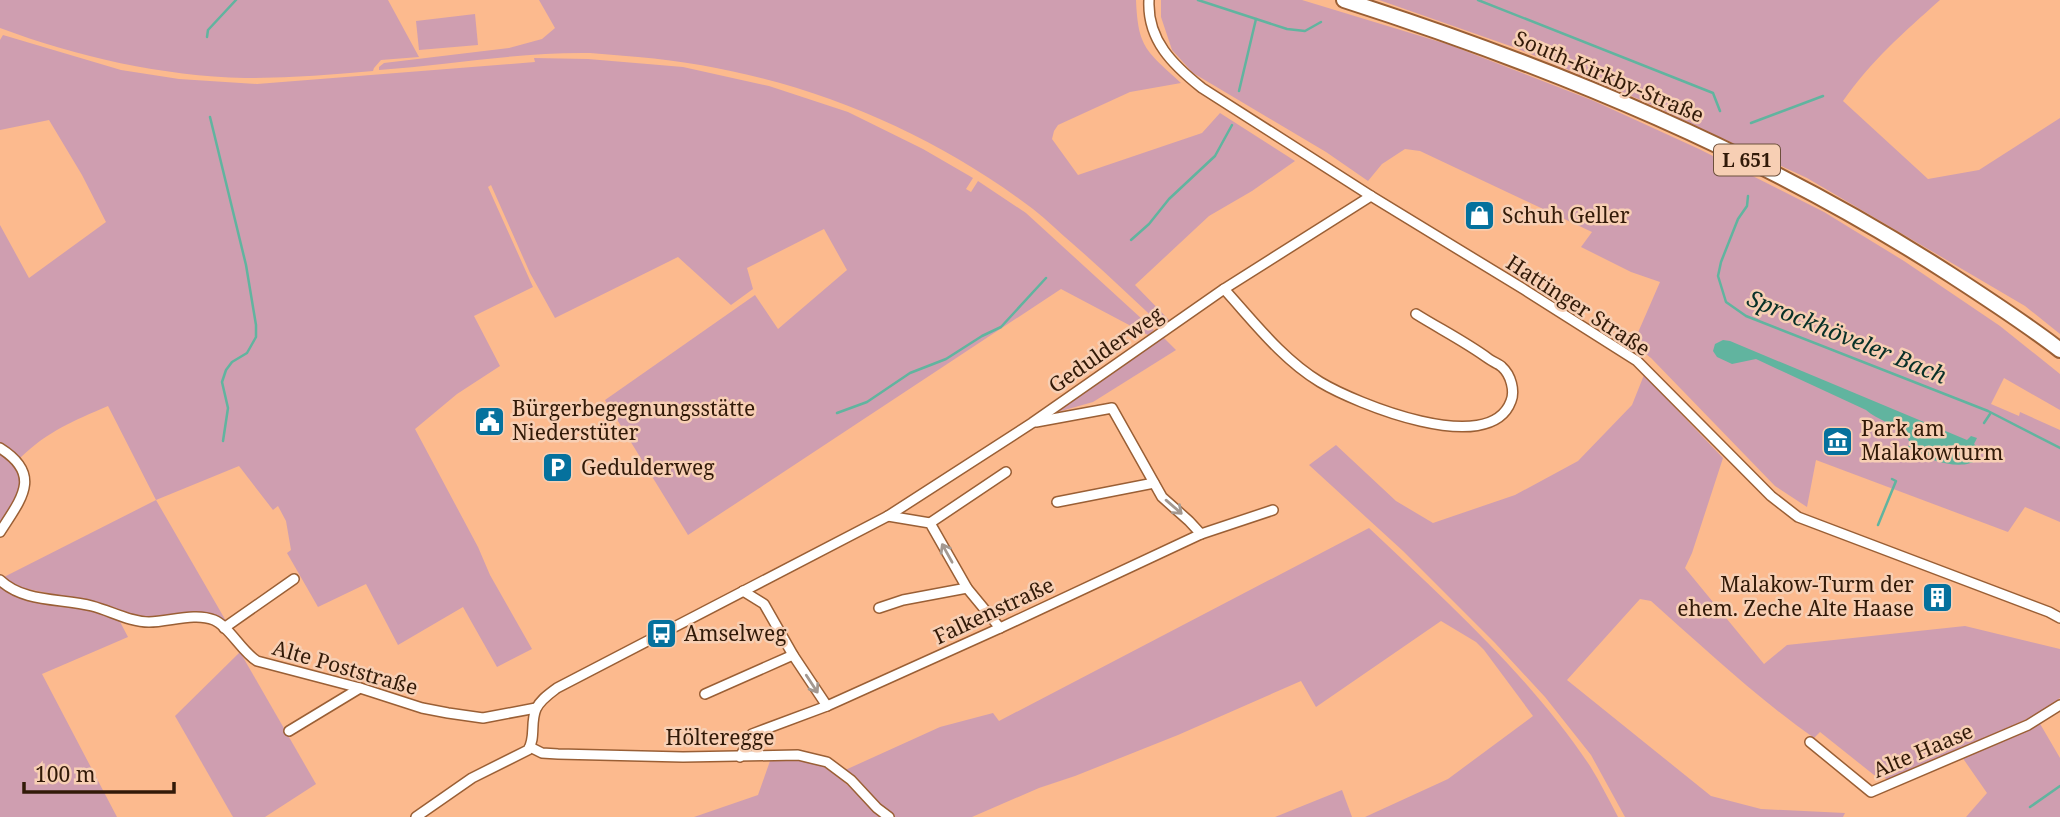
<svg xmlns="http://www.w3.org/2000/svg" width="2060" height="817" font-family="'Noto Serif',serif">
<rect width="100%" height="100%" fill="#fcba8e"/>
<g fill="#cf9eb0">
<path d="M0,0H388L419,57L381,60L374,68L373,71C331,75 288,78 245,78C162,76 78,57 0,28Z"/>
<path d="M539,0H1136C1138,49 1147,51 1181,83L1130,92L1058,125L1054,131L1052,139L1078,175L1202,133L1220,113L1295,161L1252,191L1209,216L1135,285L1170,321L1163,327C1133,299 1104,271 1073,244C1060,233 1047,220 1033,209C918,122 782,70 638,57C622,56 606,54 590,53C519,52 449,65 379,70V67L384,63L509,48L542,39L555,28Z"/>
<path d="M1161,0H1302L1450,45L1594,101L1699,149L1824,212L1904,261L2000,326L2060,374V410L2004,378L1991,404L2019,416L2020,412L2060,430V522L2025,507L2008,532L1816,460L1807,507L1775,486L1651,358L1633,344L1660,282L1631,272L1581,247L1592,232L1420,151L1405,149L1382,164L1368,181L1326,152L1193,73L1172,50L1161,17Z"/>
<path d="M1379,0H1940C1903,33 1872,60 1843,101L1928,179L1979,170L2060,118V334L2025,306L1807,178L1643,101L1516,48Z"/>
<path d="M475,14L478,45L419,50L416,21Z"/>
<path d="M3,35L121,70L179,79L257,84L535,62L534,58L588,59L683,67L769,86L848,112L923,149L973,178L966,189L971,192L978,181L1026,213L1154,330L1148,335L1061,289L688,535L605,400L755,295L778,329L847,270L824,229L747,268L753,289L731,305L678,257L555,318L530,273L491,185L488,187L533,287L474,316L500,366L457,394L415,429L478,547L490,575L532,649L497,667L463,607L398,645L366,584L318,607L287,553L291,550L286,521L278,506L273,510L239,466L156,500L226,621L211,614L143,617L77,599L18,587L4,577L156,500L108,406C73,421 48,431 20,458L0,445V225L29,278L106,222L82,175L49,120L0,130V40Z"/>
<path d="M1162,336L1176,350L1093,402L1047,415Z"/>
<path d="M1644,375L1723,458L1692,553L1685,568L1764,664L1787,645L1965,626L2060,649V698L2034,716L1887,781L1884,776L1874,775L1820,732L1814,738C1756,697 1704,648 1651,601L1640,599L1567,680L1711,796L1761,809L1845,813L1843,817H1625L1591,755L1545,697L1495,643L1403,551L1309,465L1336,445L1396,501L1433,523L1515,495L1578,461L1632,405Z"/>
<path d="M0,450L18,465L24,486L0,528Z"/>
<path d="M1369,528C1447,602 1530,676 1590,766C1600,782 1609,800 1618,817H1365L1448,779L1533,716L1484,650L1476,642L1441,621L1316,707L1301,681L1178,735L1075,776L1039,788L972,817H895L880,806L843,771L940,727L993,713L999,721Z"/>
<path d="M0,587L16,597L91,610L118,618L128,637L42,674L117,817H0Z"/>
<path d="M240,652L316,784L265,817H233L175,716Z"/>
<path d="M2039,722L2060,758V817H1966L1987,793L1962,757Z"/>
<path d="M799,760L828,768L884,817H694L758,795L770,761Z"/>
<path d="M1342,790L1352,817H1275Z"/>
</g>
<path fill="#61b49f" d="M1723,340L1730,341L1967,440L1971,436L1977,438L1974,444L1979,448L1978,459C1965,471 1929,462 1916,451C1910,447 1909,438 1904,433C1895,424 1877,420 1866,410L1756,359L1732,364L1717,357L1713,351L1715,344Z"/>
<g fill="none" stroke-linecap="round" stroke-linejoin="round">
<g stroke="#61b49f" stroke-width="2.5">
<path d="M1198,0L1287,29L1305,31L1321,22"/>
<path d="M1478,0L1713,93L1720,111"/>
<path d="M207,37L208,30L236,0"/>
<path d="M1239,91L1256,19"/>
<path d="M210,117L246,265L256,325V337L247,353L232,362L226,370L222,382L228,408L223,441"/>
<path d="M1751,123L1823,96"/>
<path d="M1748,196L1747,206L1738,219L1721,262L1718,276L1726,302L1746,316L1988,411L2060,448"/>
<path d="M1131,240L1149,224L1169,199L1215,156L1232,125"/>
<path d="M837,413L867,402L910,373L946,359L982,336L1001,327L1046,278"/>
<path d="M1984,423L1990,414"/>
<path d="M1903,453L1911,445"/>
<path d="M1878,525L1896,481L1892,479"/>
<path d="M2030,807L2060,786"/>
</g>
<defs>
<g id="minor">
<path d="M1149,0C1147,40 1173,65 1202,88L1371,196L1525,290L1637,361L1771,496L1798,517L2049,612L2060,618"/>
<path d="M1224,289C1254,322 1282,359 1320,382C1355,403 1490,459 1511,401C1515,391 1511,375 1502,367C1499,364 1493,362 1489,359C1466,342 1440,329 1416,314"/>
<path d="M1036,422L1112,408L1162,497L1189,521L1201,534"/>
<path d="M0,448C43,475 21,499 0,532"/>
<path d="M1057,502L1154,483"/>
<path d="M888,516L930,523L967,588L1000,628"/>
<path d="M930,523L1006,472"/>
<path d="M0,580C24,603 62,598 92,606C111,611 130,622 149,622C169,622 195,612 214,620C229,626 241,651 257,661L360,688L422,708L448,713L483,718L536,708"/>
<path d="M743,591L764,604L793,655L827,706"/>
<path d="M879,608L903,600L967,588"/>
<path d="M224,628L294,579"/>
<path d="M705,694L793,655"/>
<path d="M289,731L360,688"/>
<path d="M1810,742L1871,792L2028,725L2060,705"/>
<path d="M530,747L542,753L558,754L683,757L798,755L827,762L851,780L877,808L889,817"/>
<path d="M740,757L752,734L827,706L1000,628L1201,534L1273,510"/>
<path d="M416,817L472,778L528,750C536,738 530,723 536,709C540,700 549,694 557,688L888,516L1032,423L1224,289L1371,196"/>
</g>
<path id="primary" d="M1344,0C1556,68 1764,154 1951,275C1988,299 2025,323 2060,350"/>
</defs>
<use href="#minor" stroke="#9a5f35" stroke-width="12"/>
<use href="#primary" stroke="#9a5f35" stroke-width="18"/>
<use href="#minor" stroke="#fff" stroke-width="9"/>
<use href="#primary" stroke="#fff" stroke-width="14"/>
</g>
<defs><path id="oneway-shaft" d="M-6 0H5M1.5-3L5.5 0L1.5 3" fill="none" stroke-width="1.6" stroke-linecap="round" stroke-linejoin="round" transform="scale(1.75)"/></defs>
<g stroke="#a39890">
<use href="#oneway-shaft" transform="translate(1174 507) rotate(41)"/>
<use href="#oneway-shaft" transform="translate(947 553) rotate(-119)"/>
<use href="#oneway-shaft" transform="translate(812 684) rotate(57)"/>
</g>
<defs>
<symbol id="shop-square" viewBox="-11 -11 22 22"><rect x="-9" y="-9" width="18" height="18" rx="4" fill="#05719d" stroke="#f7cfb4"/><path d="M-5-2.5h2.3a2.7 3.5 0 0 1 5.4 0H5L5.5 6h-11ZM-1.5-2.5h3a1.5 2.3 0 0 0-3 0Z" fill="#fff"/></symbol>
<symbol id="civic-square" viewBox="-11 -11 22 22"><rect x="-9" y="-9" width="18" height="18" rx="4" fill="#05719d" stroke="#f7cfb4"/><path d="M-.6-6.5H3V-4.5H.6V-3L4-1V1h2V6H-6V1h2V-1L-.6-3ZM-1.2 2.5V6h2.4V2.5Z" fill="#fff"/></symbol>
<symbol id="museum-square" viewBox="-11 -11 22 22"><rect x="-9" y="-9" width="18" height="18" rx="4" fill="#05719d" stroke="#f7cfb4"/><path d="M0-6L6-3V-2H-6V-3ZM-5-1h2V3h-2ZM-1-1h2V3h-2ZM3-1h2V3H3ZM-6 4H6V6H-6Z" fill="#fff"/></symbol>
<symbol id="parking-square" viewBox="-11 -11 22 22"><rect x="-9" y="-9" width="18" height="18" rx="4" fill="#05719d" stroke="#f7cfb4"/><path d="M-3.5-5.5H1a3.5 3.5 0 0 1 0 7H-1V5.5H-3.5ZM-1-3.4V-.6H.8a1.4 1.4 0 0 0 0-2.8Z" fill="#fff"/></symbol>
<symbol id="building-square" viewBox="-11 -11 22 22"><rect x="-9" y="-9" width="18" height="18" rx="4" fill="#05719d" stroke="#f7cfb4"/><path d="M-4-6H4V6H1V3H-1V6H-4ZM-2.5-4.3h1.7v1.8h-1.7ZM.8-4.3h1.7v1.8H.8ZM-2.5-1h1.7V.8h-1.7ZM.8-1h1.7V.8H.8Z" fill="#fff"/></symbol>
<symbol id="bus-square" viewBox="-11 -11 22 22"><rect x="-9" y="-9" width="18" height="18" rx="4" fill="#05719d" stroke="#f7cfb4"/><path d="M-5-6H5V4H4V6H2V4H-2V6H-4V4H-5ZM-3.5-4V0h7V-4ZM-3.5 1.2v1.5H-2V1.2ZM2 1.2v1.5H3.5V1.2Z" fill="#fff"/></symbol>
</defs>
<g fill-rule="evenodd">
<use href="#shop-square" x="1462" y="198" width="35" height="35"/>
<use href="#civic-square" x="472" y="404" width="35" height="35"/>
<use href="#museum-square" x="1820" y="424" width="35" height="35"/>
<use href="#parking-square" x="540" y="450" width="35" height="35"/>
<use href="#building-square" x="1920" y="580" width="35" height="35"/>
<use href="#bus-square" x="644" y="616" width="35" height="35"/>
</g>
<g text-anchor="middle" stroke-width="5" stroke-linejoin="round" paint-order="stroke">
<rect fill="#f7cfb4" stroke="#6d503c" stroke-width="2" x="1714" y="144.5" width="66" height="31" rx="5"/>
<g font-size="19" font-weight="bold" fill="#321a08">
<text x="1747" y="167">L 651</text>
</g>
<g font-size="21" fill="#321a08" stroke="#f7cfb4">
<text transform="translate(1609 77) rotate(23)" y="7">South-Kirkby-Straße</text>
<text transform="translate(1578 306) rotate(33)" y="7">Hattinger Straße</text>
<text transform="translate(1106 350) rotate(-35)" y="7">Gedulderweg</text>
<text transform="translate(994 611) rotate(-25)" y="7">Falkenstraße</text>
<text transform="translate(345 668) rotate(16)" y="7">Alte Poststraße</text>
<text x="720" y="745">Hölteregge</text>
<text transform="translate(1923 751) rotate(-23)" y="7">Alte Haase</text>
</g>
<g font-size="21" fill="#321a08" stroke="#f7cfb4" text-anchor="start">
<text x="1502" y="223">Schuh Geller</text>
<text x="512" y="416">Bürgerbegegnungsstätte<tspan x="512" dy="24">Niederstüter</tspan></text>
<text x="1861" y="436">Park am<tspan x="1861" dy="24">Malakowturm</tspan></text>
<text x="581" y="475">Gedulderweg</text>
<text x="1914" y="592" text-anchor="end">Malakow-Turm der<tspan x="1914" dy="24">ehem. Zeche Alte Haase</tspan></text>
<text x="684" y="641">Amselweg</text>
</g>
<g font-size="23" font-style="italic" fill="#083128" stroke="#f7cfb4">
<text transform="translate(1847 337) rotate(22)" y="8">Sprockhöveler Bach</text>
</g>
</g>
<path d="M24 782v10h150v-10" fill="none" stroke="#321a08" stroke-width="3.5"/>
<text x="35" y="782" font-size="21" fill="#321a08" stroke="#f7cfb4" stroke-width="5" paint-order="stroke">100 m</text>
</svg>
